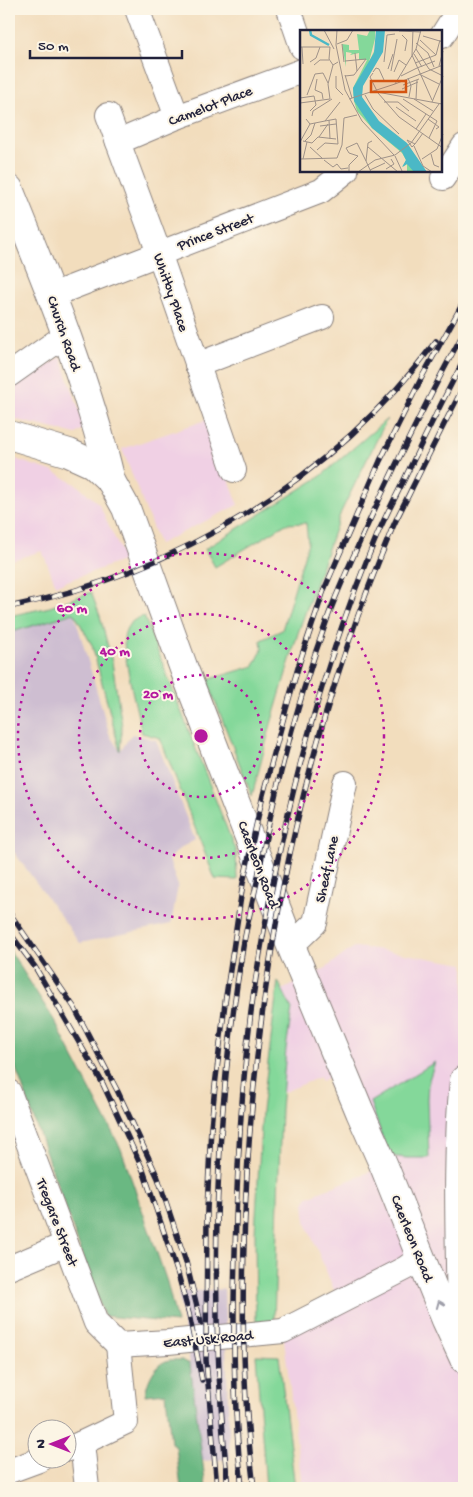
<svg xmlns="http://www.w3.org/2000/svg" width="473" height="1497" font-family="'Gochi Hand',sans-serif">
<rect width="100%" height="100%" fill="#fcf5e5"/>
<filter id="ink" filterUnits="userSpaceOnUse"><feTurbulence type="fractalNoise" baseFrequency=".02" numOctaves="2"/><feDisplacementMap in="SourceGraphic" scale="10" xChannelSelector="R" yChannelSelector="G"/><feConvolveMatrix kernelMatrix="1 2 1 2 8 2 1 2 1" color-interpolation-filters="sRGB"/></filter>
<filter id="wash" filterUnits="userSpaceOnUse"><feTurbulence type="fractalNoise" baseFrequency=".0096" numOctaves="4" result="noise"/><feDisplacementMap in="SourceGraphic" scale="20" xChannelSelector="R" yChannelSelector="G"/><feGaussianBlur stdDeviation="1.12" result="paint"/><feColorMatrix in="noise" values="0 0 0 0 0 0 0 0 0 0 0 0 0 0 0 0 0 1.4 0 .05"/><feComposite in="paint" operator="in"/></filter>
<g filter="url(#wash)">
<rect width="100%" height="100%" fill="#f2ddbd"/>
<g fill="#f0d0e4">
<path d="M61,357L85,427L76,434L9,418V390Z"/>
<path d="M209,419L238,505L159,544L122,449Z"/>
<path d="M9,457L54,472L79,486L99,504L125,560L56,585L42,551L13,560L9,557Z"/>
<path d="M354,947L375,949L464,964V1488H303L302,1486L283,1331L339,1302L306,1223L304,1203L308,1197L384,1166L343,1072L321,1081L320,1077L282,1093L286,1049L292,1010L282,990L326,968Z"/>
</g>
<g fill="#cebed1">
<path d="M74,613L110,736L120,751L132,734L156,740L195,840L180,848L169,860L178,886L171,924L80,943L9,845V633Z"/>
<path d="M224,1289L230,1459L202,1461L190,1364L178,1292Z"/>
</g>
<g fill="#84d89a" stroke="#537d6a">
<path d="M387,419L341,512L298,633L271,724L252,796L207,680L254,666L262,650L261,640L282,630L308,543L306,523L286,524L215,567L205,549L321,476Z"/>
<path d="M91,592L100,616L112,662L122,726L120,751L92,645L74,613L9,633V616L50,607Z"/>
<path d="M144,616L236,852L237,880L215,879L160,738L142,733C138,716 120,645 125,633C128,622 135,619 144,616Z"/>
<path d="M278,981L292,1009L286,1049L281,1109L274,1321H256L255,1233L262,1111Z"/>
<path d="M435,1062L428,1083L427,1099L429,1158H407L389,1156L370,1102Z"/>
<path d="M256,1355L279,1356L295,1488H266Z"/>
</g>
<g fill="#6bb882" stroke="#466d5e">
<path d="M9,949L54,1020L121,1149L167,1282L177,1323L104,1316L9,1049Z"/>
<path d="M182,1360L190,1364L206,1488H181L176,1447L171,1443L166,1393L145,1395C147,1383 153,1366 166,1361C170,1359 177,1360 182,1360Z"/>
</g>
</g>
<g filter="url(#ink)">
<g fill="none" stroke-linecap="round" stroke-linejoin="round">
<defs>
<g id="street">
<path d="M137,9L177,117"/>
<path d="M289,9L302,47"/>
<path d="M442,36L459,9"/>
<path d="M108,115L159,253L234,470"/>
<path d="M118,142L177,117L302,71"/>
<path d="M443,178L464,146"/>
<path d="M52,295L321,191L346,171"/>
<path d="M197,365L322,317"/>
<path d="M9,375L67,334"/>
<path d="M291,946L315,923L345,783"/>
<path d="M9,1092L96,1323L118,1345"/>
<path d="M9,1268L66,1244"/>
<path d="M118,1345L168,1342L283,1331L406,1268L421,1257"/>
<path d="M82,1443L87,1488"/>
<path d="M68,1449L82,1443L126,1422L118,1345"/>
<path d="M9,1471L39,1460"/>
</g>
<g id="secondary">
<path d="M9,189C48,285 87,380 111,481"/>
<path d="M9,435L69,453L93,464L111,481L126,508L184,669L291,946L360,1112L384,1166L446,1320L464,1359"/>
<path d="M460,1342L461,1320C460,1240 456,1160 464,1080"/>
</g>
</defs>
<use href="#street" stroke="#8a807c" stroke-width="26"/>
<use href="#secondary" stroke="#8a807c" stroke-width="30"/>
<use href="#street" stroke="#fff" stroke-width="24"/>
<use href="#secondary" stroke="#fff" stroke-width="28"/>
<defs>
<g id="rail">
<path d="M9,607C177,573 333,479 436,341"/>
<path d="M9,912L74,1007L118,1092L158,1178L186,1262L201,1323"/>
<path d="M9,932L35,967L102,1082L143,1170L178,1274L189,1314L202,1380"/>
<path d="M217,1488L206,1360L207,1210L211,1127L215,1086L225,1003L243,883L263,795L286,709L300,661L324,590L380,461L423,375L464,301"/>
<path d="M228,1488C209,1308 213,1126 243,947C247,925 252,904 257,882C274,791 297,701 329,614C342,580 357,548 372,515C401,453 431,392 464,332"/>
<path d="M242,1488C232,1398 233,1309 236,1219C238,1153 242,1086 250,1020C255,977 263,935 271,893C295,770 329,648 378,533C386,515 395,498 404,480C423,440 443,399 464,360"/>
<path d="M254,1488C241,1384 241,1278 247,1174C260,954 304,738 390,534C396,518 405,503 412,488C429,454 446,420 464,386"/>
</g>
</defs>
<use href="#rail" stroke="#22223b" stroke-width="5.5"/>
<use href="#rail" stroke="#fcf5e5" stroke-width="4" stroke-dasharray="11" stroke-linecap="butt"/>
</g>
<defs><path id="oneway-chevron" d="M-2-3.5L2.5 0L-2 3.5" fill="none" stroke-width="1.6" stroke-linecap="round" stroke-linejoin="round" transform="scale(1.25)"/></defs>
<use stroke="#9c9ca7" href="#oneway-chevron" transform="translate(440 1304) rotate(-112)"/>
</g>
<g fill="none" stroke="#b5179e" stroke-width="2.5" stroke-dasharray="2.5 5">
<circle cx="201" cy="736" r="61"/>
<circle cx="201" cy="736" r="122"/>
<circle cx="201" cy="736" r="183"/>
</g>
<g text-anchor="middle" stroke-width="4" stroke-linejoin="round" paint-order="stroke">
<g font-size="15" fill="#22223b" stroke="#fcf5e5">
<text transform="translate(210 105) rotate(-21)" y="5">Camelot Place</text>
<text transform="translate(215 231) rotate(-21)" y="5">Prince Street</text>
<text transform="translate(172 292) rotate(71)" y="5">Whitby Place</text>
<text transform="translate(65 333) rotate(71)" y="5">Church Road</text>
<text transform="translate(259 864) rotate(69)" y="5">Caerleon Road</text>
<text transform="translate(326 869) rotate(-78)" y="5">Sheaf Lane</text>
<text transform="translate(58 1222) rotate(69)" y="5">Tregare Street</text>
<text transform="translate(413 1238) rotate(68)" y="5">Caerleon Road</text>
<text transform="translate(208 1338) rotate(-5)" y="5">East Usk Road</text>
</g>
</g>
<g transform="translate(300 30)">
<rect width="142" height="142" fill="#f2ddbd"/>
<path d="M70,0H75V9L69,32L76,17V0L78,18L54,64L98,114L117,142L107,141V134L103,137L106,130L102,123L72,98L57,81L54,71L53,58L67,30H59V23L50,25L52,23L46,22V37L42,14L49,15V20H59L57,4L67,6Z" fill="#84d89a"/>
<path d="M76,0H85L83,22L63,56L62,67L79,91L107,113L127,142H114L107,134L102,137L106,130L102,122L72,98L54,71L53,58L74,23Z" fill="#4bb8c6"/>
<path fill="none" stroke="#4bb8c6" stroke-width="2.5" d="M10,0L11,5L29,15"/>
<path fill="none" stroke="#9f9289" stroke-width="1" d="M24,0L34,19M37,0L36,15L45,60L62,91L94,125M113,0L112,25L132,70M99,1L121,2M102,5L107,10L105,21M123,6L143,12M120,10L136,25M116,13L128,23L134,37M37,14L47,10L53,0M42,14L44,32M0,17H30L29,29L33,35M2,17L3,34M116,19L129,39L143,46L132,72M55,23L57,41M114,24L122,37M45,31L66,29M10,32L16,28L20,17M84,32L87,5L95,4M115,33L136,25L140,10M14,35L20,30H29M139,36L143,21M117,38L135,31M88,39L93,24M91,41L97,9M73,42L76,38L79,39L84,50M94,42L99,30L106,35M73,43L70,47L77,61M119,44L139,54M45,45L52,68M36,46V58L43,65M45,46L54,45L66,29M101,46L117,38M108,48L111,56L109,67M17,49L15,60L22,63L23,69M95,54L143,35M103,55L119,49M102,59L118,52M77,62L142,74M78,63L99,87L143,118M7,65L15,44L23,43L28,53M65,65L73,79L99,104M0,68L14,66L16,75L10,81M49,69L95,54L116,19L121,0M103,69L137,91M114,69L133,81M116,69L117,50M84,72H98L109,81M0,73L30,69L28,54L33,35L38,32M96,77L116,91M12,86L13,81L32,69M6,89L10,94L25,91L40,72M128,89L139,97L136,99M29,90L30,109M20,96L36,94M116,99L126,84M18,107L36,109M19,107L28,94M129,108L137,91M3,111L12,113L18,107M5,111L11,105L15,93M0,112L10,94M115,114L107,110L112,117L115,114L123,103M114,116L123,136L132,142M10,117L23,129M68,117L98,142M46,118L57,113L66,131M46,118L49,123L58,126M17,120L25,113L38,114L36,89L25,91M131,124L134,135L139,137M95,126L102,141M1,129L37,128L42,115L44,88L57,85M3,129L7,112M122,129L137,119L143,104M24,130L33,137L37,134L41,139L48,138M86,139L94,134L91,129M70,140L85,133M49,142V135L58,126M58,142L75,130L95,125L111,113L139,74M71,142L66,131L68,113L72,111"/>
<path fill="#d45411" fill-opacity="0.15" stroke="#d45411" stroke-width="2.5" d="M71,51H106V62H71Z"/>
<rect width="142" height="142" fill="none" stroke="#22223b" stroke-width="2.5"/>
</g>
<circle cx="201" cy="736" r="8" fill="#b5179e" stroke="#fcf5e5" stroke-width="2.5"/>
<g font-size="15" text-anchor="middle" font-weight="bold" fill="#b5179e" stroke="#fcf5e5" stroke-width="4" stroke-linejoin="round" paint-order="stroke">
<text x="72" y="612">60 m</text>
<text x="115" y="655">40 m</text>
<text x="158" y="698">20 m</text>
</g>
<rect width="473" height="1497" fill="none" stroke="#fcf5e5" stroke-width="30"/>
<g transform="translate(52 1444) rotate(270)"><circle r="24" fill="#fcf5e5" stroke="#a5a1a1"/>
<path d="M0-4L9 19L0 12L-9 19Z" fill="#b5179e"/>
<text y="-8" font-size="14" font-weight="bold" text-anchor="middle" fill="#22223b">N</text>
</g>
<path d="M30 50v8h152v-8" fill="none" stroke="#22223b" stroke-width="2.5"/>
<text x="38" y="50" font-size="15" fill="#22223b" stroke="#fcf5e5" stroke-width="4" paint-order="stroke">50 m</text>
</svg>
